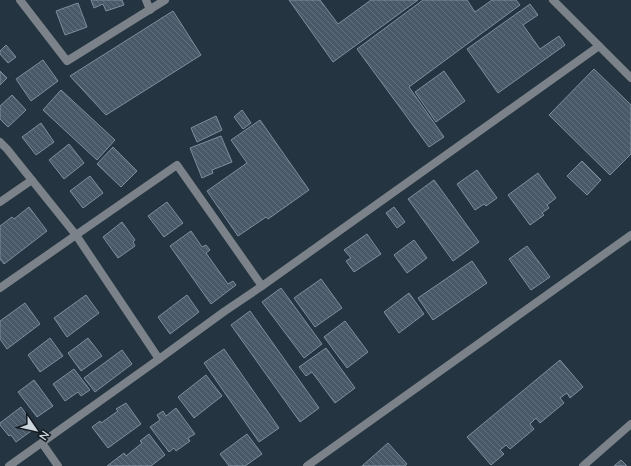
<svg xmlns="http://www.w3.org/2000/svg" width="631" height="466" font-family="Lato,sans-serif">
<defs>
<pattern id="building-back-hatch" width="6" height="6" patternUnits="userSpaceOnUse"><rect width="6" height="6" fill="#495968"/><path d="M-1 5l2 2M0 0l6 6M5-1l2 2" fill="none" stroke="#62707d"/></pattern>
</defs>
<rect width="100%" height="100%" fill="#253441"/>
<g fill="url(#building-back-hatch)" stroke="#7d8e9e">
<path d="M91,0H122L124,5L106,11L103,4L94,8Z"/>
<path d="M289,0H320L338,24L371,0H418L333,62Z"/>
<path d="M423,0H467L475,12L492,0H516L520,5L409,87L444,137L429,147L357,49Z"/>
<path d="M78,3L87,27L65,35L56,11Z"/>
<path d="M530,4L538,15L523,25L540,49L559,36L565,45L498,93L467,49Z"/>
<path d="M173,11L201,55L106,115L70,76Z"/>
<path d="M6,45L16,57L8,63L0,54V51Z"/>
<path d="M43,60L58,81L31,101L16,79Z"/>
<path d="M594,69L631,105V154L610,175L549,115Z"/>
<path d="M0,71L7,78L0,85Z"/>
<path d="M444,71L465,101L436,122L415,92Z"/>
<path d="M61,90L115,140L97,160L43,110Z"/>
<path d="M12,95L26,110L8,127L0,119V106Z"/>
<path d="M242,110L251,123L243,129L234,117Z"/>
<path d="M216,116L222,130L197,142L191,128Z"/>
<path d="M260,120L309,190L268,219L266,217L238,236L207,191L247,163L231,140Z"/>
<path d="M41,123L54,142L36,155L22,137Z"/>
<path d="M221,136L232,162L212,170L213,173L202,178L190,148Z"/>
<path d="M69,144L84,163L64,179L49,160Z"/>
<path d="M113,147L137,171L121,187L97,164Z"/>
<path d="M582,161L601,180L587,195L567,176Z"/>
<path d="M477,170L497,198L486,206L484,204L475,210L457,184Z"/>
<path d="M538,173L556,198L547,205L549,208L542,213L544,215L530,225L508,195Z"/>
<path d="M90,176L103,193L83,208L70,191Z"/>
<path d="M434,180L479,242L453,261L408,199Z"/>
<path d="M167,202L183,223L164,237L148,216Z"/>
<path d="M29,207L47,231L4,264L0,259V226L12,217L14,219Z"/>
<path d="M394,207L405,222L397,228L386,213Z"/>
<path d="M122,222L135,240L133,242L135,246L118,258L103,237Z"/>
<path d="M191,231L202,247L206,245L210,250L206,253L228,284L233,281L236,285L211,304L170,246Z"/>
<path d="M367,234L381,254L354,272L346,261L351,258L344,250Z"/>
<path d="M414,240L427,258L407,273L394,255Z"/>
<path d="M527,246L550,277L531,290L509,259Z"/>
<path d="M472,261L487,283L433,320L418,298Z"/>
<path d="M321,279L342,308L315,327L294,298Z"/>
<path d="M281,288L322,344L304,358L262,302Z"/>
<path d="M409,293L424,314L399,333L384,312Z"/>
<path d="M86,295L99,313L67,337L54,318Z"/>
<path d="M187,295L199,312L170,334L158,317Z"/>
<path d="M25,303L40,324L7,349L0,339V321Z"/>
<path d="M250,311L319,408L300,422L231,325Z"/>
<path d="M345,321L368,352L347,368L324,337Z"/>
<path d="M50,338L63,356L40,372L28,355Z"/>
<path d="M88,338L102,356L81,371L68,353Z"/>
<path d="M326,348L355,388L335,403L312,372L306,376L299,367Z"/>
<path d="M224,349L279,428L259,442L204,363Z"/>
<path d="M122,350L132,364L95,392L84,378Z"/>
<path d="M560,360L583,387L570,398L567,393L560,398L564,403L540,423L536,418L530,424L534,429L510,449L506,445L500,450L504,454L491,465L467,437Z"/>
<path d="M74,369L90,390L81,396L78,392L65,401L53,384Z"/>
<path d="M206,375L222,396L194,418L178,397Z"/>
<path d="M34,380L53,406L37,417L18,392Z"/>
<path d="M126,403L141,424L108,448L92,427L100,421L101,423L118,411L116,409Z"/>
<path d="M21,407L31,421L29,422L34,429L16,442L11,435L9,436L0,425V423Z"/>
<path d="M176,408L195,434L188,438L190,441L176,451L174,448L169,452L150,427L160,420L157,415L163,411L166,416Z"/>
<path d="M149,434L165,455L151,466H107L124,453L126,456L142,443L140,441Z"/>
<path d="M247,434L262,454L245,466H229L220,454Z"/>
<path d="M388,443L407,464L405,466H362Z"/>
<path d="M621,460L627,466H614Z"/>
</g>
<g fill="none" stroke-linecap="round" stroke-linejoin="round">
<g stroke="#7b8289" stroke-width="8">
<path d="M20,0L67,61L165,0"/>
<path d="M146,0L150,10"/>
<path d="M553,0L631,78"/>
<path d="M0,142L7,149L76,235L159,359"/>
<path d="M0,202L32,180"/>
<path d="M0,288L76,235L177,165L262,286"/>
<path d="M42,443L58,466"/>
<path d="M9,466L159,359L225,311L262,286L599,46"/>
<path d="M307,466L631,235"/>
<path d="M583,466L631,424"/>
</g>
</g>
<g transform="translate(36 430) rotate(124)" stroke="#141b21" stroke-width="3" paint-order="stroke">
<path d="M0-3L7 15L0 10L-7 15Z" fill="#cbd5dd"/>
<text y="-6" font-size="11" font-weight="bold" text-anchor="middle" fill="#cbd5dd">N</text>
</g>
</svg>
